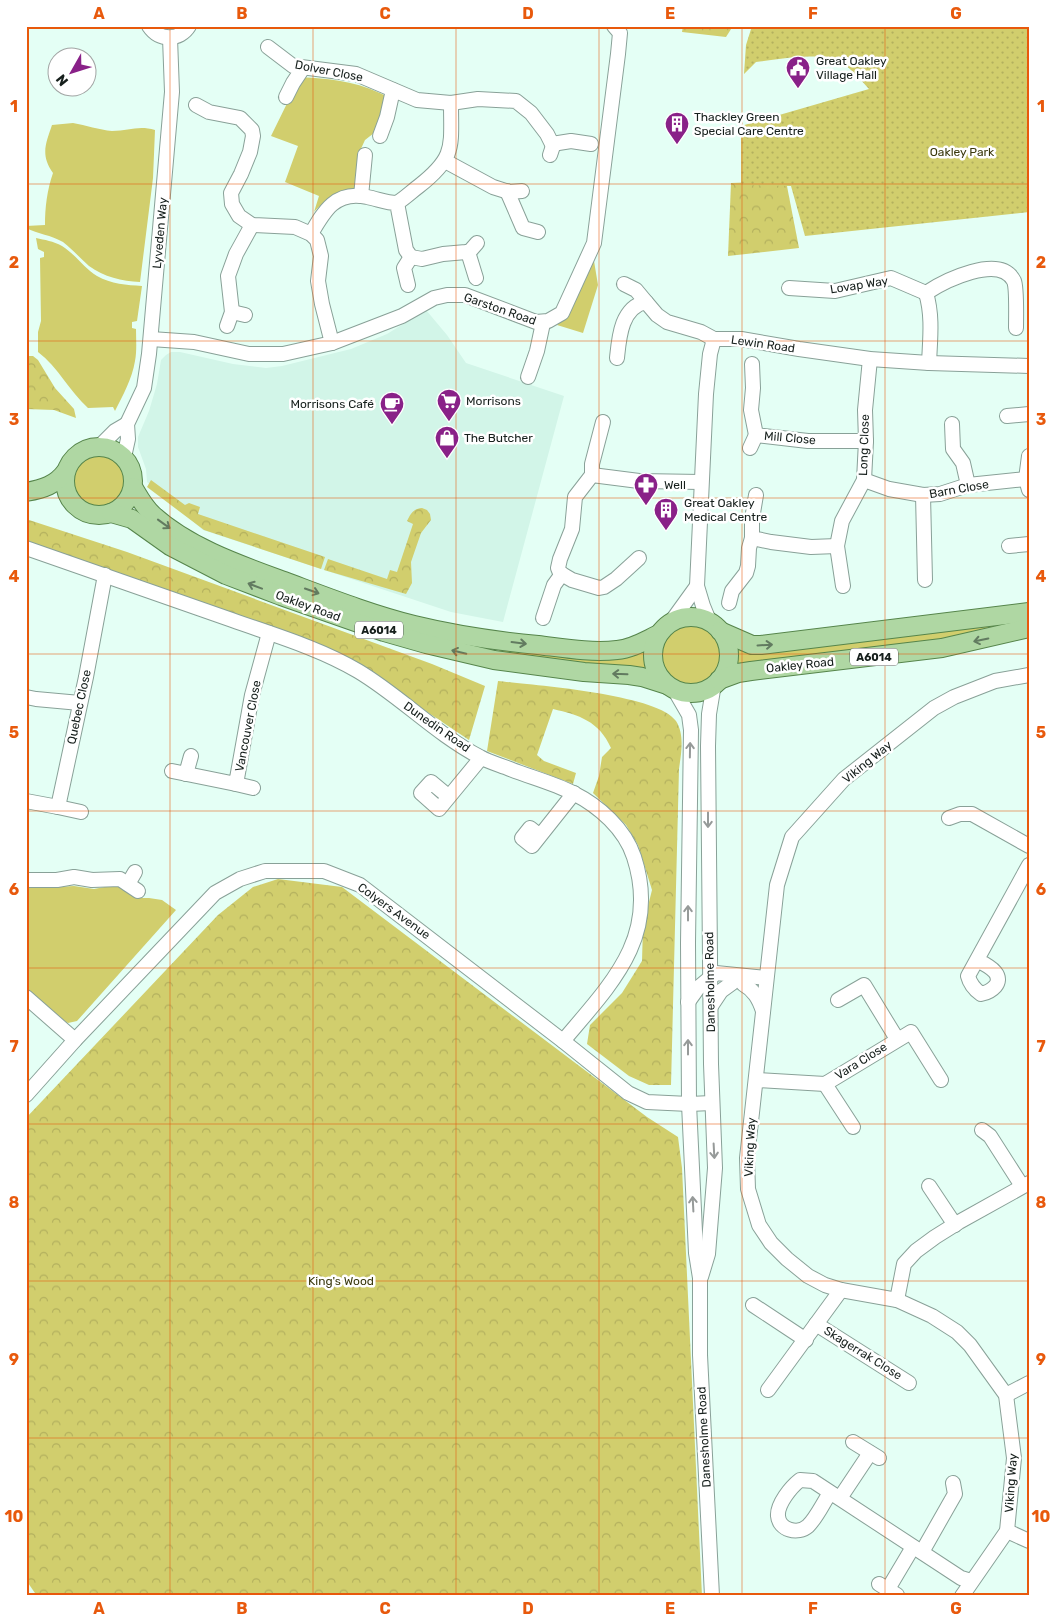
<svg xmlns="http://www.w3.org/2000/svg" width="1055" height="1622" font-family="Rubik,sans-serif">
<defs>
<pattern id="forest-crowns" width="20" height="18" patternUnits="userSpaceOnUse" patternTransform="scale(1.25)"><rect width="20" height="18" fill="#d1ce6d"/><path d="M2 6a3 3 0 1 1 6 0M12 15a3 3 0 1 1 6 0" fill="none" stroke="#b3b05e"/></pattern>
<pattern id="park-dots" width="8" height="8" patternUnits="userSpaceOnUse" patternTransform="scale(1.25)"><rect width="8" height="8" fill="#d1ce6d"/><path d="M2 2h.1M6 6h.1" fill="none" stroke="#b3b05e" stroke-width="1.8" stroke-linecap="round"/></pattern>
</defs>
<rect width="100%" height="100%" fill="#e4fff5"/>
<path fill="#d2f5e8" d="M426,310L447,335L466,363L564,396L503,622L451,612L203,530L147,482L146,469L138,447V437L149,411L157,384L161,360L166,355L171,352H180L233,364L266,368L282,366L351,349L387,334Z"/>
<g fill="#d1ce6d">
<path d="M300,77C333,79 356,81 386,96L374,133L365,140L359,153L355,190C336,189 326,199 314,212L319,196L285,182L298,146L271,136Z"/>
<path d="M73,123C86,125 99,130 112,131C129,131 138,125 155,130L153,178L140,282C122,281 104,277 89,266C80,258 72,249 63,242C51,235 38,234 26,228V226L45,225C45,208 47,190 53,173C40,155 46,143 52,125Z"/>
<path d="M36,238C45,240 53,241 62,246C75,254 84,268 97,276C111,284 127,285 142,286L137,321L132,322V328L136,329C136,339 137,351 135,361C132,379 123,395 115,411L113,407L88,408C70,392 58,367 38,352V332L41,321L40,258L44,257V252L38,249Z"/>
<path d="M593,255L598,285L583,333L557,325L568,316Z"/>
<circle cx="99" cy="480" r="28"/>
<path d="M1029,619L981,636L732,670L733,660L731,643Z"/>
<circle cx="690" cy="655" r="32"/>
<path d="M648,645L646,663L651,673L498,656L500,647Z"/>
<path d="M115,885L137,898H149L162,900L176,910L77,1021L68,1023L57,1016L26,989V887L42,888L74,886L94,889Z"/>
</g>
<g fill="url(#forest-crowns)">
<path d="M683,26H733L726,37L682,32Z"/>
<path d="M786,181L799,248L728,256L731,183Z"/>
<path d="M26,356H33L38,360L55,388L74,409L76,418L54,410L26,409Z"/>
<path d="M151,480L185,505L189,503L200,507L198,514L325,557L321,569L204,530L147,487Z"/>
<path d="M422,508L427,510L430,514L431,520L421,533L411,562L412,583L406,594L324,570L328,559L387,579L390,570L397,572L413,524L407,521C411,513 413,509 422,508Z"/>
<path d="M26,519L127,552L432,664L485,686L469,740L357,665L26,542Z"/>
<path d="M498,681C532,685 657,694 676,721C685,735 681,754 679,769L671,1085H649L629,1076L587,1044L590,1025L622,993L642,961L643,926L652,890L638,845L626,825L593,793L599,776L602,757L611,748C599,721 579,715 553,709L537,755L544,761L576,773L573,784L487,751Z"/>
<path d="M278,879L342,887L647,1117L678,1137L682,1168L702,1596H37L26,1580V1118L218,915L253,887Z"/>
</g>
<path fill="url(#park-dots)" d="M752,26H1029V212L805,236L791,186L741,185V126L869,89C862,81 853,71 844,64C822,50 781,59 756,62L744,74L746,45Z"/>
<g fill="none" stroke-linecap="round" stroke-linejoin="round">
<defs>
<g id="minor">
<path d="M149,26C159,41 180,41 189,26"/>
<path d="M268,47L293,66L356,74L417,100L451,103L478,99L516,101L531,113L547,134L553,146L550,155"/>
<path d="M286,97L293,83L303,68"/>
<path d="M196,105L209,112L240,118L252,130L253,136L250,152L241,174L231,193L232,204L239,216L252,225L295,227L311,234L317,240L321,256L318,281L322,304L332,343"/>
<path d="M380,136L387,117L393,90"/>
<path d="M552,144L571,141L591,144"/>
<path d="M445,161L493,187L509,192L522,191"/>
<path d="M507,191L523,228L538,232"/>
<path d="M361,196L365,155"/>
<path d="M397,203C405,198 411,192 419,186C456,157 451,147 451,103"/>
<path d="M311,234C324,211 336,190 367,197C378,199 386,203 397,203L406,250L411,257L422,259L443,254L466,252L470,251L477,243"/>
<path d="M468,252L476,278"/>
<path d="M624,284L636,290L646,302"/>
<path d="M408,285L404,268L411,257"/>
<path d="M789,288L835,291L891,278L926,293C944,281 1000,253 1014,281C1017,288 1016,320 1016,328"/>
<path d="M926,293C933,316 930,340 929,363"/>
<path d="M232,312L245,315"/>
<path d="M227,326L232,312L228,276L236,254L252,225"/>
<path d="M151,339L194,342L249,354H283L332,343L402,316L434,298L447,295H465L536,322L548,321L562,313L594,243L618,54L620,33L614,26"/>
<path d="M617,358C619,338 621,307 646,302L657,315L667,322L701,332L714,339H741L799,349L870,359L929,363L1029,366"/>
<path d="M752,364L753,388L751,410L756,435L808,441H866"/>
<path d="M528,377L537,351L543,323"/>
<path d="M1007,416L1029,414"/>
<path d="M952,424L953,449L963,463L968,485"/>
<path d="M99,447L115,431L127,424"/>
<path d="M750,448L756,435"/>
<path d="M1029,456L1026,479L1029,490"/>
<path d="M124,457L128,439L127,424L144,388L149,354L172,92L170,38"/>
<path d="M592,475V464L603,422"/>
<path d="M864,480L889,489L923,495L940,494L968,485L1026,479"/>
<path d="M756,495L752,519V538L771,542L811,547L837,546"/>
<path d="M923,495L925,580"/>
<path d="M1009,546L1029,544"/>
<path d="M26,548C95,572 163,596 232,620C274,635 319,648 358,671C400,696 436,734 480,757C489,762 500,765 510,769C530,777 553,783 573,793C599,806 625,829 634,857C660,937 611,984 563,1041"/>
<path d="M639,558L616,579L604,587L599,588L572,580L560,573L558,568L560,559L572,529L575,497L592,475L639,481L701,482"/>
<path d="M843,586L837,546L842,521L864,480L866,441L865,410L870,359"/>
<path d="M729,603L732,591L746,573L748,566L749,548L752,538"/>
<path d="M543,618L554,585L562,574"/>
<path d="M671,622L697,586"/>
<path d="M710,623L703,606L697,586L706,394L710,354L714,339"/>
<path d="M674,689L689,715L691,730L688,943L689,1104L696,1253L700,1278V1355L712,1596"/>
<path d="M26,697L36,699L80,703"/>
<path d="M172,771L236,784L252,695L269,633"/>
<path d="M186,774L191,756"/>
<path d="M236,784L253,788"/>
<path d="M449,797L431,782L421,793L439,809L481,758"/>
<path d="M26,801L58,807L86,677L105,575"/>
<path d="M58,807L81,812"/>
<path d="M949,818L960,814H972L1029,846"/>
<path d="M540,836L530,828L522,838L532,846L574,793"/>
<path d="M26,880H57L74,877L92,880L120,879L138,891"/>
<path d="M128,884L135,872"/>
<path d="M977,960C983,963 991,967 995,972C1004,983 991,992 981,994C974,989 970,984 968,976L1029,865"/>
<path d="M743,984C754,990 759,999 763,1011"/>
<path d="M26,997L75,1040"/>
<path d="M838,1000L864,985L897,1039"/>
<path d="M688,1002L698,988L716,973L766,978"/>
<path d="M711,1006L721,991L732,983"/>
<path d="M756,1080L825,1084L911,1032L941,1080"/>
<path d="M825,1084L853,1127"/>
<path d="M26,1095L75,1040L215,893L240,879L265,871H324L360,885L563,1041L628,1093L647,1102L689,1104L712,1103"/>
<path d="M982,1130L990,1136L1022,1186"/>
<path d="M929,1186L955,1225"/>
<path d="M701,1277L708,1254L715,1168L711,1064L708,746L709,714L714,684"/>
<path d="M897,1300L904,1264L916,1251L935,1237L959,1222L1029,1183"/>
<path d="M753,1305L806,1340"/>
<path d="M816,1324L909,1383"/>
<path d="M768,1390L841,1290"/>
<path d="M1006,1395L1029,1383"/>
<path d="M853,1442L879,1458"/>
<path d="M830,1493C823,1503 817,1517 808,1526C798,1535 779,1530 778,1516C777,1504 791,1487 800,1480L813,1481L961,1578L971,1581"/>
<path d="M840,1498L870,1453"/>
<path d="M1007,1531L1029,1541"/>
<path d="M922,1552L955,1494L953,1483"/>
<path d="M879,1584L897,1595"/>
<path d="M888,1589L913,1547"/>
<path d="M962,1596L1007,1531L1014,1458L1006,1395L970,1345L957,1332L932,1316L897,1300L841,1290L825,1285L808,1276L787,1259L771,1243L759,1225L748,1189L747,1158L777,885L792,837L844,779L934,708L954,697L995,681L1029,675"/>
</g>
<g id="major">
<circle cx="99" cy="481" r="34"/>
<path d="M133,487C139,497 144,507 153,515C188,547 240,565 284,581C327,597 370,614 414,625C455,635 496,641 538,645C563,648 591,653 617,650C632,649 646,640 659,634"/>
<path d="M26,492C43,489 56,485 66,471"/>
<path d="M111,513L132,519L170,546L226,575L281,596L384,632L426,644L494,660L584,672L629,675L642,677L667,685"/>
<circle cx="691" cy="655" r="38"/>
<path d="M720,631L752,645H761L1029,612"/>
<path d="M719,680L738,673L751,671L942,648L1029,628"/>
</g>
</defs>
<use href="#minor" stroke="#89a198" stroke-width="16"/>
<use href="#major" stroke="#56854b" stroke-width="20"/>
<use href="#minor" stroke="#fff" stroke-width="14"/>
<use href="#major" stroke="#afd7a3" stroke-width="18"/>
</g>
<defs><path id="oneway-shaft" d="M-6 0H5M1.5-3L5.5 0L1.5 3" fill="none" stroke-width="1.6" stroke-linecap="round" stroke-linejoin="round" transform="scale(1.25)"/></defs>
<g stroke="#627b60">
<use href="#oneway-shaft" transform="translate(164 524) rotate(36)"/>
<use href="#oneway-shaft" transform="translate(255 586) rotate(-159)"/>
<use href="#oneway-shaft" transform="translate(312 591) rotate(19)"/>
<use href="#oneway-shaft" transform="translate(981 640) rotate(168)"/>
<use href="#oneway-shaft" transform="translate(519 643) rotate(7)"/>
<use href="#oneway-shaft" transform="translate(765 645) rotate(-3)"/>
<use href="#oneway-shaft" transform="translate(459 652) rotate(-167)"/>
<use href="#oneway-shaft" transform="translate(620 674) rotate(-178)"/>
</g>
<g stroke="#969a99">
<use href="#oneway-shaft" transform="translate(690 750) rotate(-89)"/>
<use href="#oneway-shaft" transform="translate(708 820) rotate(90)"/>
<use href="#oneway-shaft" transform="translate(688 913) rotate(-90)"/>
<use href="#oneway-shaft" transform="translate(688 1047) rotate(-90)"/>
<use href="#oneway-shaft" transform="translate(714 1151) rotate(87)"/>
<use href="#oneway-shaft" transform="translate(693 1204) rotate(-93)"/>
</g>
<path fill="none" stroke="#e8590c" stroke-width="1" stroke-opacity="0.55" d="M170,26V1596M313,26V1596M456,26V1596M599,26V1596M742,26V1596M885,26V1596M26,184H1029M26,341H1029M26,498H1029M26,654H1029M26,811H1029M26,968H1029M26,1124H1029M26,1281H1029M26,1438H1029"/>
<defs>
<symbol id="civic-pin" viewBox="-11 -11 22 30"><path d="M0 17L-7.5 6A9.5 9.5 0 1 1 7.5 6Z" fill="#892188" stroke="#fff"/><path d="M-.6-6.5H3V-4.5H.6V-3L4-1V1h2V6H-6V1h2V-1L-.6-3ZM-1.2 2.5V6h2.4V2.5Z" fill="#fff"/></symbol>
<symbol id="building-pin" viewBox="-11 -11 22 30"><path d="M0 17L-7.5 6A9.5 9.5 0 1 1 7.5 6Z" fill="#892188" stroke="#fff"/><path d="M-4-6H4V6H1V3H-1V6H-4ZM-2.5-4.3h1.7v1.8h-1.7ZM.8-4.3h1.7v1.8H.8ZM-2.5-1h1.7V.8h-1.7ZM.8-1h1.7V.8H.8Z" fill="#fff"/></symbol>
<symbol id="supermarket-pin" viewBox="-11 -11 22 30"><path d="M0 17L-7.5 6A9.5 9.5 0 1 1 7.5 6Z" fill="#892188" stroke="#fff"/><path d="M-6-5.5h2.5l.6 2H6L4.5 2H-2.5L-4.4-4H-6ZM-1.5 3.2a1.3 1.3 0 1 0 .1 0ZM3 3.2a1.3 1.3 0 1 0 .1 0Z" fill="#fff"/></symbol>
<symbol id="cafe-pin" viewBox="-11 -11 22 30"><path d="M0 17L-7.5 6A9.5 9.5 0 1 1 7.5 6Z" fill="#892188" stroke="#fff"/><path d="M-5.5-4.5H6V0H3Q3 3.5 0 3.5H-2.5Q-5.5 3.5-5.5 0ZM3-3.2v2h1.7v-2ZM-6 4.5H4V6H-6Z" fill="#fff"/></symbol>
<symbol id="shop-pin" viewBox="-11 -11 22 30"><path d="M0 17L-7.5 6A9.5 9.5 0 1 1 7.5 6Z" fill="#892188" stroke="#fff"/><path d="M-5-2.5h2.3a2.7 3.5 0 0 1 5.4 0H5L5.5 6h-11ZM-1.5-2.5h3a1.5 2.3 0 0 0-3 0Z" fill="#fff"/></symbol>
<symbol id="pharmacy-pin" viewBox="-11 -11 22 30"><path d="M0 17L-7.5 6A9.5 9.5 0 1 1 7.5 6Z" fill="#892188" stroke="#fff"/><path d="M-2-6h4v4h4v4h-4v4h-4v-4h-4v-4h4Z" fill="#fff"/></symbol>
</defs>
<g fill-rule="evenodd">
<use href="#civic-pin" x="784" y="54" width="28" height="38"/>
<use href="#building-pin" x="663" y="110" width="28" height="38"/>
<use href="#supermarket-pin" x="435" y="387" width="28" height="38"/>
<use href="#cafe-pin" x="378" y="390" width="28" height="38"/>
<use href="#shop-pin" x="433" y="424" width="28" height="38"/>
<use href="#pharmacy-pin" x="632" y="471" width="28" height="38"/>
<use href="#building-pin" x="652" y="496" width="28" height="38"/>
</g>
<g text-anchor="middle" stroke-width="5" stroke-linejoin="round" paint-order="stroke">
<g fill="#fff" stroke="#5c6260" stroke-width="1">
<rect x="355" y="621.5" width="48" height="17" rx="4"/>
<rect x="850" y="648.5" width="48" height="17" rx="4"/>
</g>
<g font-size="11" font-weight="bold" fill="#161f1c">
<text x="379" y="634">A6014</text>
<text x="874" y="661">A6014</text>
</g>
<g font-size="12" fill="#161f1c" stroke="#fff" text-anchor="start">
<text x="816" y="65">Great Oakley<tspan x="816" dy="14">Village Hall</tspan></text>
<text x="694" y="121">Thackley Green<tspan x="694" dy="14">Special Care Centre</tspan></text>
<text x="466" y="405">Morrisons</text>
<text x="374" y="408" text-anchor="end">Morrisons Café</text>
<text x="464" y="442">The Butcher</text>
<text x="664" y="489">Well</text>
<text x="684" y="507">Great Oakley<tspan x="684" dy="14">Medical Centre</tspan></text>
</g>
<g font-size="12" fill="#161f1c" stroke="#fff">
<text transform="translate(329 71) rotate(11)" y="4">Dolver Close</text>
<text transform="translate(160 233) rotate(-85)" y="4">Lyveden Way</text>
<text transform="translate(859 285) rotate(-9)" y="4">Lovap Way</text>
<text transform="translate(500 309) rotate(19)" y="4">Garston Road</text>
<text transform="translate(763 344) rotate(8)" y="4">Lewin Road</text>
<text transform="translate(790 438) rotate(5)" y="4">Mill Close</text>
<text transform="translate(864 445) rotate(-88)" y="4">Long Close</text>
<text transform="translate(959 489) rotate(-10)" y="4">Barn Close</text>
<text transform="translate(308 606) rotate(20)" y="4">Oakley Road</text>
<text transform="translate(800 665) rotate(-6)" y="4">Oakley Road</text>
<text transform="translate(79 707) rotate(-78)" y="4">Quebec Close</text>
<text transform="translate(248 726) rotate(-79)" y="4">Vancouver Close</text>
<text transform="translate(437 727) rotate(35)" y="4">Dunedin Road</text>
<text transform="translate(867 762) rotate(-39)" y="4">Viking Way</text>
<text transform="translate(394 911) rotate(36)" y="4">Colyers Avenue</text>
<text transform="translate(710 982) rotate(-91)" y="4">Danesholme Road</text>
<text transform="translate(861 1061) rotate(-32)" y="4">Vara Close</text>
<text transform="translate(750 1147) rotate(-87)" y="4">Viking Way</text>
<text transform="translate(863 1353) rotate(32)" y="4">Skagerrak Close</text>
<text transform="translate(704 1437) rotate(-93)" y="4">Danesholme Road</text>
<text transform="translate(1011 1483) rotate(-86)" y="4">Viking Way</text>
</g>
<g font-size="12" fill="#3b390e" stroke="#fff">
<text x="962" y="156">Oakley Park</text>
<text x="341" y="1285">King's Wood</text>
</g>
</g>
<rect width="1055" height="1622" fill="none" stroke="#ffffff" stroke-width="55"/>
<g transform="translate(72 72) rotate(231)"><circle r="24" fill="#ffffff" stroke="#a2a5a4"/>
<path d="M0-4L9 19L0 12L-9 19Z" fill="#892188"/>
<text y="-8" font-size="14" font-weight="bold" text-anchor="middle" fill="#161f1c">N</text>
</g>
<rect x="28" y="28" width="1000" height="1566" fill="none" stroke="#e8590c" stroke-width="2"/>
<g font-size="16" text-anchor="middle" font-weight="bold" fill="#e8590c">
<text x="99" y="19">A</text>
<text x="242" y="19">B</text>
<text x="385" y="19">C</text>
<text x="528" y="19">D</text>
<text x="670" y="19">E</text>
<text x="813" y="19">F</text>
<text x="956" y="19">G</text>
<text x="14" y="112">1</text>
<text x="1041" y="112">1</text>
<text x="14" y="268">2</text>
<text x="1041" y="268">2</text>
<text x="14" y="425">3</text>
<text x="1041" y="425">3</text>
<text x="14" y="582">4</text>
<text x="1041" y="582">4</text>
<text x="14" y="738">5</text>
<text x="1041" y="738">5</text>
<text x="14" y="895">6</text>
<text x="1041" y="895">6</text>
<text x="14" y="1052">7</text>
<text x="1041" y="1052">7</text>
<text x="14" y="1208">8</text>
<text x="1041" y="1208">8</text>
<text x="14" y="1365">9</text>
<text x="1041" y="1365">9</text>
<text x="14" y="1522">10</text>
<text x="1041" y="1522">10</text>
<text x="99" y="1614">A</text>
<text x="242" y="1614">B</text>
<text x="385" y="1614">C</text>
<text x="528" y="1614">D</text>
<text x="670" y="1614">E</text>
<text x="813" y="1614">F</text>
<text x="956" y="1614">G</text>
</g>
</svg>
